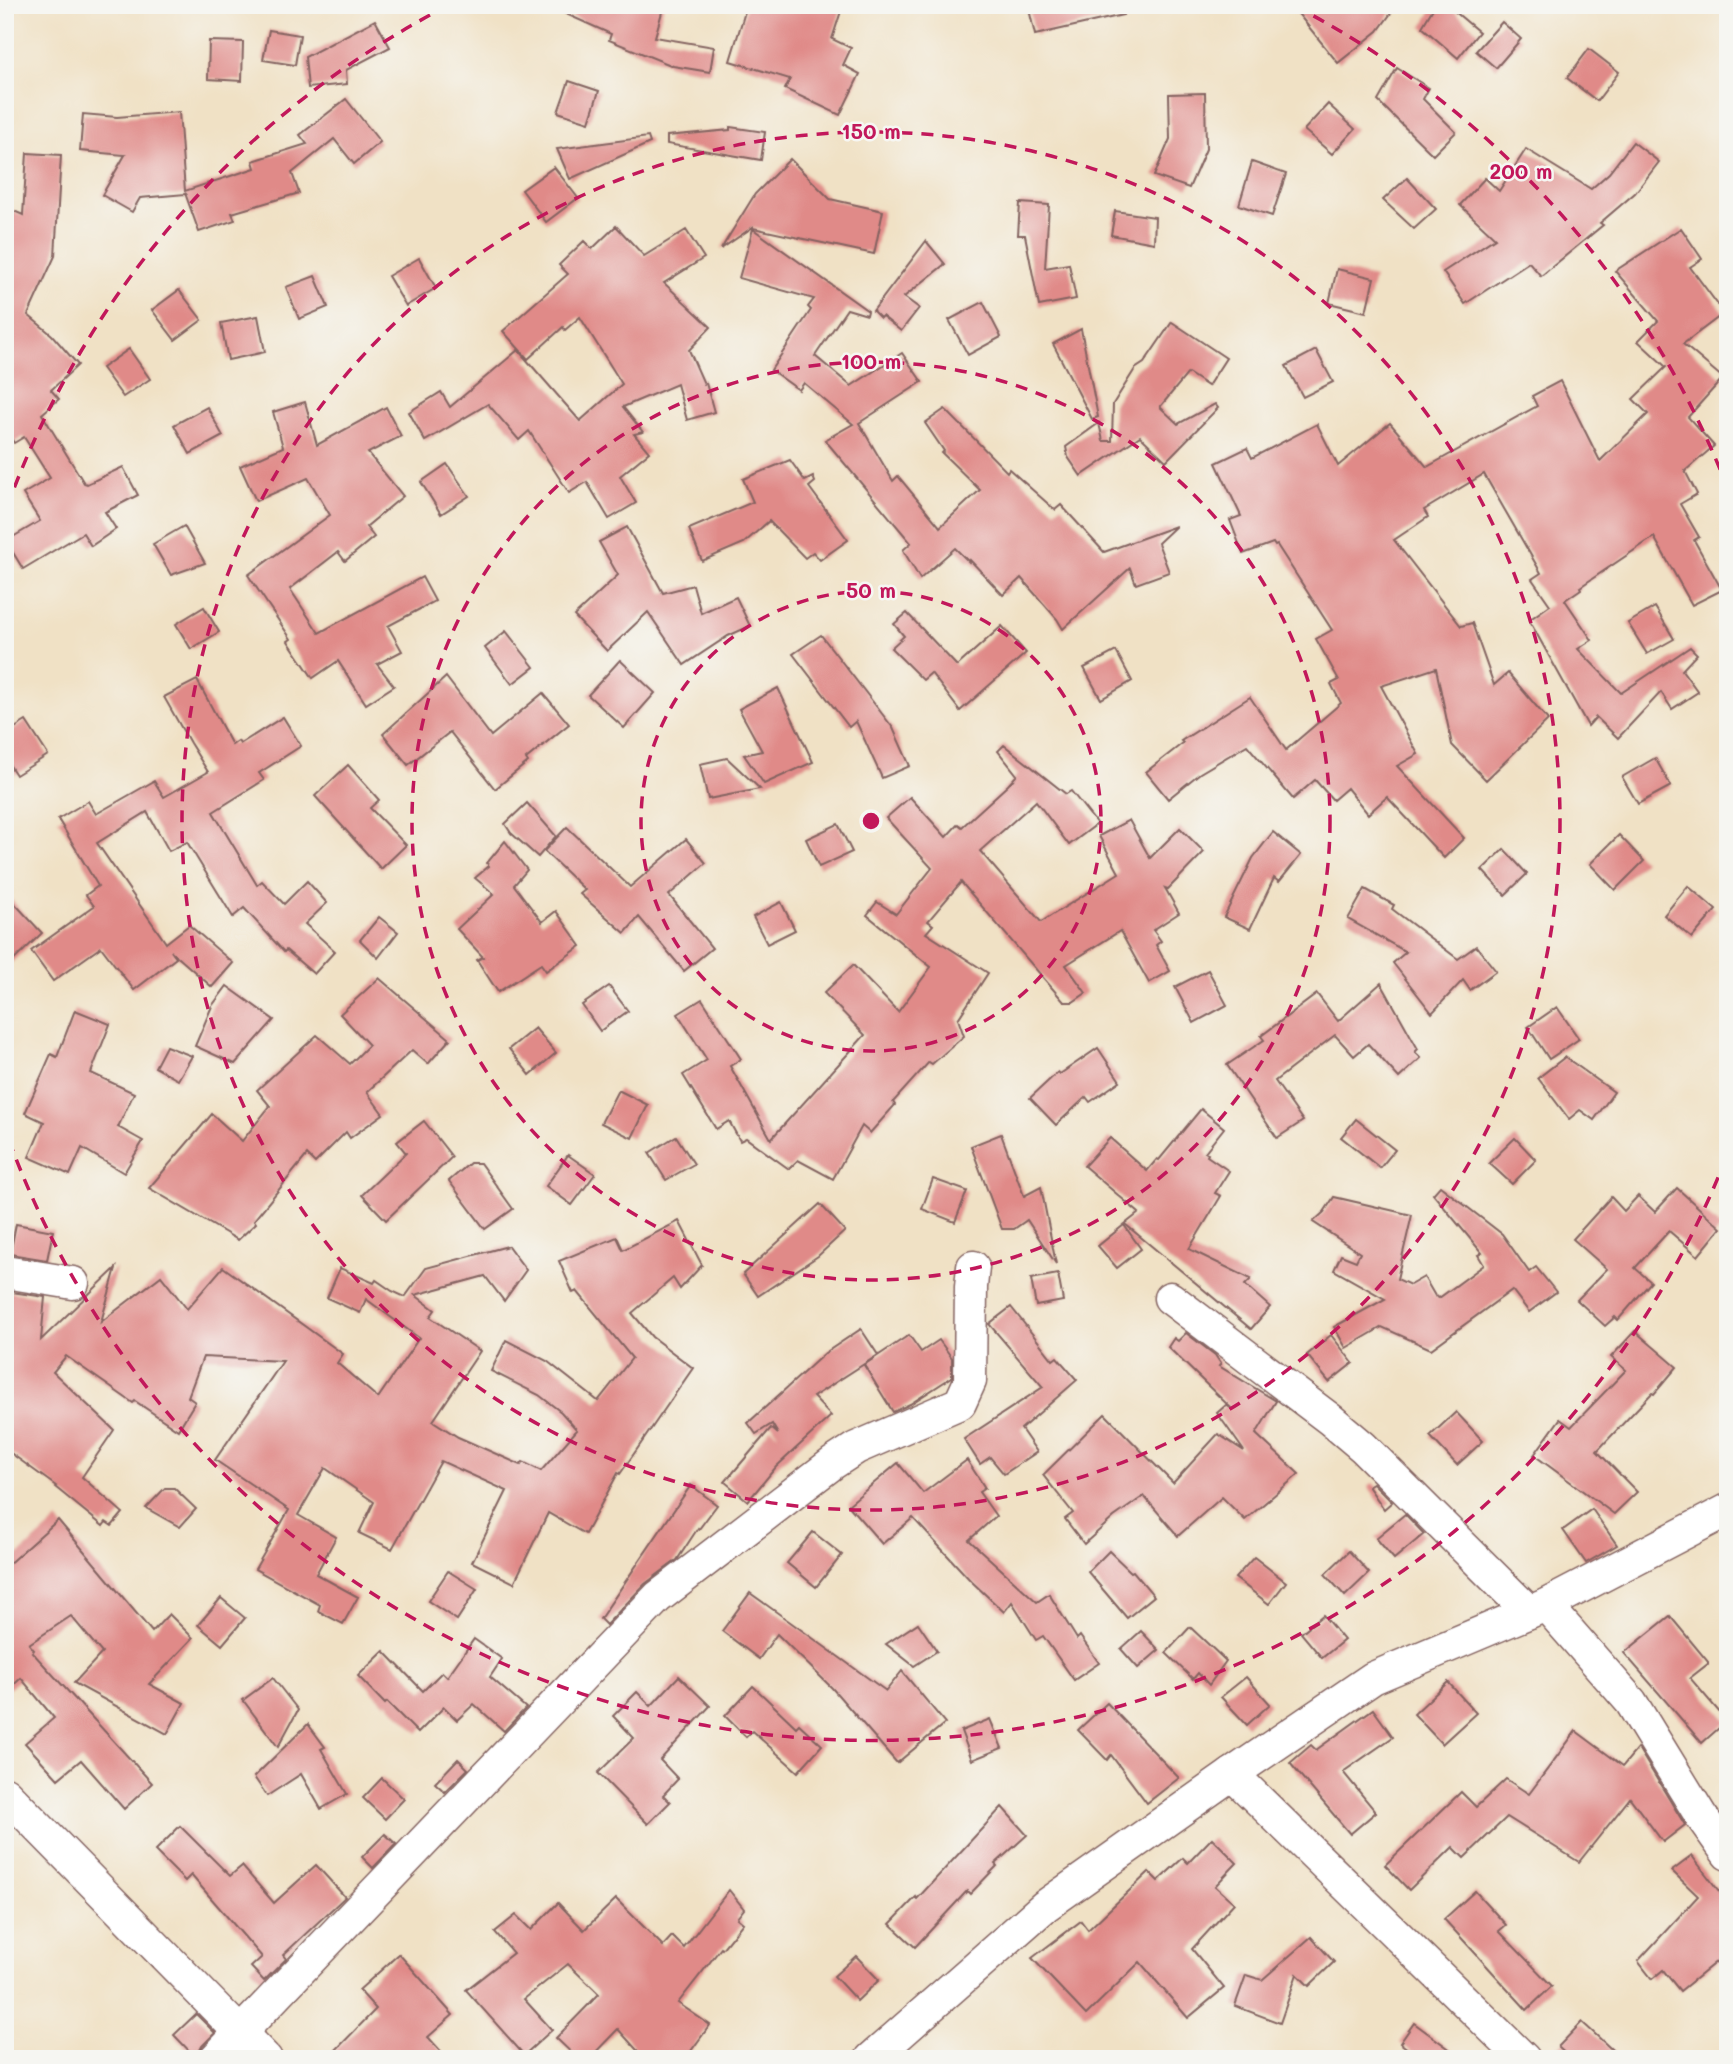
<svg xmlns="http://www.w3.org/2000/svg" width="1733" height="2064" font-family="Mali,sans-serif">
<rect width="100%" height="100%" fill="#f6f6f2"/>
<filter id="ink" filterUnits="userSpaceOnUse"><feTurbulence type="fractalNoise" baseFrequency=".0143" numOctaves="2"/><feDisplacementMap in="SourceGraphic" scale="14" xChannelSelector="R" yChannelSelector="G"/><feConvolveMatrix kernelMatrix="1 2 1 2 8 2 1 2 1" color-interpolation-filters="sRGB"/></filter>
<filter id="wash" filterUnits="userSpaceOnUse"><feTurbulence type="fractalNoise" baseFrequency=".00686" numOctaves="4" result="noise"/><feDisplacementMap in="SourceGraphic" scale="28" xChannelSelector="R" yChannelSelector="G"/><feGaussianBlur stdDeviation="1.57" result="paint"/><feColorMatrix in="noise" values="0 0 0 0 0 0 0 0 0 0 0 0 0 0 0 0 0 1.4 0 .05"/><feComposite in="paint" operator="in"/></filter>
<g filter="url(#wash)">
<rect width="100%" height="100%" fill="#f0e1c5"/>
<g id="blocks">
<g fill="#e08a88">
<path d="M546,5H664L655,37L714,47L710,72L673,66L609,40L611,34Z"/>
<path d="M747,5H843L832,39L851,48L843,65L860,74L840,115L785,89L790,79L730,61Z"/>
<path d="M1028,5H1121L1123,15L1035,35Z"/>
<path d="M1291,5H1397L1378,31L1338,63Z"/>
<path d="M1435,5H1447L1479,32L1458,58L1422,27Z"/>
<path d="M375,20L390,47L346,70L347,84L308,88L305,57Z"/>
<path d="M1502,22L1521,39L1496,68L1476,51Z"/>
<path d="M269,30L300,35L295,65L263,60Z"/>
<path d="M209,41L243,42L242,81L208,79Z"/>
<path d="M1589,49L1619,72L1597,101L1567,78Z"/>
<path d="M1397,68L1429,88L1423,99L1456,132L1433,155L1378,101Z"/>
<path d="M569,81L599,91L589,122L558,112Z"/>
<path d="M1205,93L1206,149L1189,188L1154,176L1170,139L1169,94Z"/>
<path d="M346,99L380,142L354,164L334,139L292,173L299,193L232,213L235,220L199,232L185,193L186,194L140,198L132,212L102,195L125,155L80,151L83,114L117,117L179,112L185,191L255,168L253,161L307,144L300,135Z"/>
<path d="M1328,104L1355,129L1332,154L1304,130Z"/>
<path d="M730,127L765,132L761,160L667,144V136L730,130Z"/>
<path d="M648,137L650,143L570,179L557,149Z"/>
<path d="M1633,142L1659,162L1635,193L1600,223L1603,225L1541,276L1529,262L1465,304L1443,272L1495,238L1460,205L1485,178L1499,191L1526,149L1591,189L1609,173Z"/>
<path d="M27,153L61,155L55,256L28,315L52,335L78,365L51,390L59,399L42,414L84,483L87,484L123,467L138,495L105,512L116,529L91,546L83,533L23,569L6,541L40,521L23,494L50,478L24,437L14,443L5,429V207L23,215Z"/>
<path d="M790,159L830,199L883,211L874,254L753,228V227L721,249L755,194Z"/>
<path d="M1252,162L1286,174L1272,216L1239,205Z"/>
<path d="M554,167L578,198L546,222L522,190Z"/>
<path d="M1407,178L1436,209L1414,229L1383,200Z"/>
<path d="M1020,203L1049,205L1045,268L1069,264L1076,299L1039,306L1025,235H1018Z"/>
<path d="M1115,211L1155,217L1154,243L1111,235Z"/>
<path d="M616,226L644,256L686,230L704,258L664,283L711,327L689,350L704,384L706,383L714,412L687,420L677,384L623,407L643,432L634,434L649,452L620,476L636,503L609,519L587,482L569,493L529,431L519,440L488,404L425,441L409,412L441,392L450,407L518,350L580,421L622,384L580,317L565,330L563,327L528,359L503,331L568,274L559,265L584,241L592,249Z"/>
<path d="M1681,228L1702,259L1690,267L1724,313L1683,344L1723,378L1688,417L1714,446L1685,471L1697,494L1680,504L1699,537L1694,540L1722,590L1692,605L1654,537L1580,587L1581,589L1565,600L1592,640L1578,649L1621,693L1690,647L1697,654L1682,670L1698,692L1672,709L1661,692L1618,738L1596,717L1588,726L1529,620L1550,605L1532,579L1541,573L1484,474L1424,510L1428,517L1394,540L1461,626L1472,623L1494,685L1508,673L1548,720L1486,780L1452,745L1436,668L1381,686L1418,754L1397,766L1464,838L1444,858L1387,797L1368,814L1347,788L1333,800L1315,780L1293,799L1247,745L1200,773L1168,799L1146,772L1183,743L1181,741L1250,697L1286,750L1341,703L1331,684L1339,680L1316,639L1332,630L1277,545L1275,546L1273,543L1243,554L1230,520L1241,516L1216,463L1247,448L1252,458L1317,424L1338,466L1390,423L1427,467L1537,406L1532,396L1560,381L1600,461L1648,414L1633,399L1666,367L1638,341L1658,321L1615,271Z"/>
<path d="M753,229L868,311L867,315L847,309L815,356L851,386L902,353L922,382L859,423L893,481L898,476L940,527L980,490L942,453L944,451L925,423L945,409L1007,472L1009,469L1055,510L1061,505L1104,552L1176,526L1158,543L1169,572L1136,584L1130,568L1063,629L1057,619L1021,578L1003,595L970,560L969,562L955,548L920,579L903,550L911,543L825,440L853,424L804,383L799,390L771,370L811,310L808,307L814,299L739,278Z"/>
<path d="M926,241L945,264L904,297L919,308L901,331L882,316L880,318L873,311Z"/>
<path d="M419,258L436,288L406,306L388,276Z"/>
<path d="M1337,269L1374,278L1366,312L1329,303Z"/>
<path d="M315,276L328,307L299,319L286,287Z"/>
<path d="M179,290L202,320L175,340L152,310Z"/>
<path d="M983,302L1001,337L968,355L949,320Z"/>
<path d="M258,316L265,352L228,360L221,323Z"/>
<path d="M1172,322L1226,358L1208,386L1188,373L1160,407L1178,424L1215,404L1218,408L1166,461L1140,436L1081,476L1068,457L1066,447L1099,423L1103,441H1112L1113,404L1135,369L1144,363Z"/>
<path d="M1081,329L1098,417L1092,419L1053,344Z"/>
<path d="M129,349L150,379L123,397L102,368Z"/>
<path d="M1316,350L1333,382L1303,397L1286,366Z"/>
<path d="M305,402L317,445L386,407L401,436L368,453L403,496L366,527L374,537L345,561L338,552L290,589L319,633L422,577L435,601L388,626L402,651L377,664L394,686L366,704L338,661L313,678L288,641L291,639L248,575L330,515L308,478L256,501L240,466L283,447L273,412Z"/>
<path d="M207,407L223,436L190,454L174,425Z"/>
<path d="M790,460L805,481L813,477L815,482L809,487L848,540L820,560L813,552L805,558L769,521L744,543L702,561L689,529L753,502L743,479Z"/>
<path d="M447,464L469,496L441,514L421,482Z"/>
<path d="M184,526L205,563L171,575L153,544Z"/>
<path d="M627,527L663,593L693,585L701,613L736,597L750,626L728,636L684,665L648,612L607,651L574,616L618,575L599,542Z"/>
<path d="M204,607L219,632L191,649L176,624Z"/>
<path d="M1655,607L1674,639L1647,654L1628,623Z"/>
<path d="M907,613L957,666L1002,626L1026,653L960,711L931,673L923,680L891,648L904,636L894,624Z"/>
<path d="M506,631L534,667L512,684L485,648Z"/>
<path d="M821,635L893,728L910,766L882,778L856,721L849,727L793,654Z"/>
<path d="M1116,651L1132,681L1101,699L1084,668Z"/>
<path d="M620,660L655,693L624,728L588,695Z"/>
<path d="M446,677L491,736L543,693L569,724L526,759L528,762L495,789L450,732L408,765L383,734Z"/>
<path d="M197,680L232,745L238,741L240,744L283,717L301,746L259,773L264,780L213,812L257,885L262,881L284,904L307,881L327,903L305,924L335,951L314,974L286,950L284,952L244,908L233,917L187,842L169,851L147,812L97,843L166,943L189,925L233,963L212,987L171,951L176,958L134,990L101,947L53,981L31,951L94,906L86,895L98,886L58,819L88,801L96,814L154,781L164,797L208,772L190,743L164,697Z"/>
<path d="M778,688L813,762L764,784L744,755L762,751L739,709Z"/>
<path d="M26,721L48,755L16,775L5,758V734Z"/>
<path d="M1004,745L1066,794L1071,791L1097,824L1069,845L1036,801L980,851L1041,922L1119,873L1099,836L1129,820L1150,858L1180,828L1204,852L1168,889L1165,888L1179,913L1153,930L1161,941L1156,945L1170,971L1149,983L1120,931L1066,965L1086,993L1073,1002H1064L961,882L928,921L933,925L926,933L988,973L958,1019L964,1036L932,1064L929,1062L893,1102L895,1105L870,1133L862,1126L833,1179L798,1160L789,1169L746,1138L740,1141L729,1121L716,1129L683,1075L707,1060L678,1014L702,999L741,1059L730,1066L771,1139L865,1035L824,993L853,965L898,1012L931,967L867,915L877,902L896,914L932,868L886,818L910,797L946,837L958,824L962,827L1008,785L1017,775L998,751Z"/>
<path d="M727,758L760,789L708,799L700,764Z"/>
<path d="M1655,758L1671,786L1638,804L1622,777Z"/>
<path d="M348,765L379,800L370,808L406,845L381,869L315,796Z"/>
<path d="M527,803L556,836L538,857L511,833L505,824Z"/>
<path d="M838,824L852,852L819,867L806,839Z"/>
<path d="M567,827L630,887L686,839L706,863L669,895L712,948L684,971L639,917L625,933L580,894L585,890L544,851Z"/>
<path d="M1273,832L1301,855L1279,882L1274,878L1250,929L1224,917L1253,858Z"/>
<path d="M1619,835L1644,861L1615,890L1590,864Z"/>
<path d="M505,841L527,870L514,885L542,922L556,911L581,946L546,971L541,964L498,992L477,960L483,957L457,929L494,894L475,878L489,866L487,863Z"/>
<path d="M1504,849L1527,874L1505,895L1482,870Z"/>
<path d="M1688,886L1716,910L1692,938L1664,915Z"/>
<path d="M1365,889L1394,905L1392,909L1458,959L1476,946L1496,971L1470,990L1463,980L1432,1013L1393,963L1406,952L1348,919Z"/>
<path d="M5,893L42,933L5,969Z"/>
<path d="M781,902L795,930L767,944L753,917Z"/>
<path d="M379,917L398,932L378,958L360,940Z"/>
<path d="M1208,970L1227,1005L1194,1023L1175,987Z"/>
<path d="M379,978L450,1039L428,1064L412,1050L367,1092L383,1114L350,1138L346,1132L315,1163L307,1155L254,1220L256,1223L238,1240L149,1188L212,1114L242,1141L270,1106L257,1090L317,1035L350,1064L369,1045L340,1014Z"/>
<path d="M1381,983L1418,1049L1415,1052L1421,1058L1399,1078L1368,1044L1354,1056L1335,1035L1275,1081L1303,1121L1277,1138L1227,1065L1264,1040L1261,1036L1317,994L1338,1021Z"/>
<path d="M227,986L274,1020L235,1064L195,1046L212,1006Z"/>
<path d="M609,986L628,1011L600,1031L582,1005Z"/>
<path d="M1557,1007L1579,1039L1549,1059L1528,1027Z"/>
<path d="M75,1010L110,1024L91,1073L134,1093L118,1127L143,1141L124,1173L82,1148L70,1175L29,1157L44,1122L25,1113L51,1054L57,1057Z"/>
<path d="M535,1028L556,1053L530,1075L509,1049Z"/>
<path d="M166,1046L192,1056L178,1080L155,1067Z"/>
<path d="M1098,1048L1120,1081L1090,1102L1086,1097L1056,1125L1030,1098L1058,1072L1060,1074Z"/>
<path d="M1565,1057L1614,1092L1594,1120L1580,1110L1569,1119L1538,1078Z"/>
<path d="M618,1090L648,1105L632,1138L601,1123Z"/>
<path d="M1201,1109L1224,1128L1205,1152L1208,1154L1207,1156L1229,1171L1215,1193L1221,1196L1189,1249L1251,1279L1245,1285L1270,1307L1251,1329L1125,1224L1139,1213L1084,1166L1110,1138L1147,1171L1157,1159L1159,1160Z"/>
<path d="M1356,1119L1395,1150L1380,1168L1341,1137Z"/>
<path d="M424,1121L452,1157L386,1220L362,1195L406,1153L397,1142Z"/>
<path d="M1001,1134L1024,1196L1041,1187L1056,1264L1027,1220L1014,1229H1002L971,1146Z"/>
<path d="M676,1136L694,1164L666,1180L649,1153Z"/>
<path d="M1515,1138L1536,1160L1512,1184L1489,1163Z"/>
<path d="M568,1155L595,1174L572,1205L546,1186Z"/>
<path d="M470,1163H480L513,1209L485,1229L449,1181Z"/>
<path d="M933,1179L967,1191L955,1222L922,1209Z"/>
<path d="M1440,1186L1502,1234L1529,1272L1536,1267L1556,1292L1529,1312L1512,1290L1431,1349L1382,1327L1346,1348L1334,1327L1385,1299L1334,1270L1341,1255L1356,1261L1360,1253L1313,1222L1324,1212L1334,1197L1412,1215L1397,1279L1410,1285L1424,1277L1435,1296L1439,1298L1484,1265L1478,1255L1482,1253L1433,1194Z"/>
<path d="M1677,1188L1721,1228L1698,1256L1669,1231L1635,1268L1651,1282L1618,1320L1615,1317L1605,1326L1577,1300L1607,1269L1573,1239L1611,1197L1624,1211L1638,1196L1655,1212Z"/>
<path d="M820,1204L845,1231L818,1256L758,1296L743,1274Z"/>
<path d="M679,1221L702,1265L680,1289L673,1278L632,1313L652,1337L693,1368L620,1474L618,1473L585,1534L548,1513L514,1583L472,1562L507,1491L441,1461L392,1549L359,1533L374,1502L325,1468L298,1515L336,1537L316,1574L358,1597L343,1624L318,1611L320,1605L255,1569L289,1510L215,1460L283,1361L203,1357L188,1397L195,1402L178,1430L135,1401L133,1403L66,1356L53,1372L114,1430L82,1477L123,1513L112,1526L106,1522L103,1526L55,1487L56,1486L5,1449V1291L45,1297L41,1340L116,1268L101,1322L161,1276L187,1309L223,1267L343,1354L337,1363L378,1398L419,1338L366,1299L360,1313L327,1298L340,1268L374,1283L376,1280L392,1291L405,1297L426,1268L508,1246L526,1270L504,1301L485,1276L415,1295L435,1310L430,1317L480,1351L433,1421L458,1437L521,1465L523,1462L541,1471L577,1430L561,1412L539,1395L491,1371L506,1340L547,1361L598,1401L632,1358L577,1291L573,1293L559,1261L617,1237L623,1250Z"/>
<path d="M16,1224L53,1231L47,1260L10,1254Z"/>
<path d="M1124,1225L1141,1249L1117,1268L1098,1246Z"/>
<path d="M1058,1274L1063,1301L1036,1306L1031,1279Z"/>
<path d="M1011,1307L1053,1360L1057,1357L1077,1380L1021,1429L1037,1452L1004,1474L990,1457L980,1464L964,1439L1043,1387L989,1324Z"/>
<path d="M861,1329L878,1355L813,1397L831,1416L776,1467L748,1501L725,1482L771,1428L778,1434L772,1424L756,1434L748,1423L825,1353Z"/>
<path d="M1635,1331L1677,1367L1654,1394L1652,1393L1597,1451L1637,1492L1614,1514L1534,1455L1560,1419L1571,1427L1626,1370L1611,1357Z"/>
<path d="M1186,1333L1215,1355L1221,1364L1219,1366L1276,1401L1256,1434L1299,1474L1245,1520L1222,1497L1178,1536L1144,1496L1114,1517L1084,1544L1065,1519L1073,1513L1043,1475L1105,1414L1173,1483L1218,1434L1244,1451L1217,1413L1226,1405L1232,1409L1168,1347L1174,1338L1178,1341Z"/>
<path d="M909,1335L921,1352L939,1340L952,1358V1377L910,1404L893,1412L864,1365Z"/>
<path d="M1331,1335L1353,1363L1329,1382L1307,1355Z"/>
<path d="M1456,1412L1483,1441L1457,1465L1430,1436Z"/>
<path d="M967,1460L985,1488L979,1492L996,1516L969,1540L1037,1602L1049,1594L1077,1639L1080,1636L1099,1663L1074,1680L1043,1636L1036,1640L1012,1602L1004,1612L971,1581L913,1518L882,1544L848,1505L898,1463L923,1493Z"/>
<path d="M1373,1483L1392,1502L1384,1509L1368,1486Z"/>
<path d="M691,1485L717,1505L699,1529L698,1528L677,1560L645,1584L606,1625L600,1619Z"/>
<path d="M165,1488H174L196,1509L180,1527L146,1508Z"/>
<path d="M1592,1509L1617,1545L1586,1563L1563,1530Z"/>
<path d="M1405,1514L1424,1534L1394,1559L1376,1538Z"/>
<path d="M58,1520L152,1632L169,1614L193,1638L149,1684L184,1703L167,1734L74,1683L102,1653L71,1616L29,1644L34,1650L32,1652L152,1783L124,1809L81,1760L58,1779L25,1743L54,1718L21,1678L5,1693V1567Z"/>
<path d="M813,1532L842,1555L816,1587L787,1563Z"/>
<path d="M1109,1551L1131,1572L1133,1571L1154,1596L1127,1618L1088,1572Z"/>
<path d="M1349,1551L1369,1573L1345,1596L1325,1574Z"/>
<path d="M1254,1557L1286,1582L1269,1604L1235,1578Z"/>
<path d="M448,1571L477,1589L457,1620L428,1601Z"/>
<path d="M750,1593L886,1691L902,1671L945,1723L897,1763L832,1688L777,1634L759,1659L722,1631Z"/>
<path d="M221,1598L245,1618L222,1645L198,1625Z"/>
<path d="M1323,1615L1344,1640L1322,1658L1301,1633Z"/>
<path d="M1670,1616L1709,1663L1690,1678L1727,1721L1702,1743L1624,1653Z"/>
<path d="M918,1623L937,1651L914,1666L886,1644Z"/>
<path d="M1190,1627L1226,1661L1209,1685L1198,1673L1193,1679L1166,1653Z"/>
<path d="M1141,1631L1159,1650L1138,1668L1121,1649Z"/>
<path d="M474,1639L502,1659L490,1677L526,1708L504,1731L474,1704L457,1720L444,1707L418,1733L387,1702L385,1704L358,1676L384,1651L423,1691L442,1672L447,1677Z"/>
<path d="M679,1676L710,1706L660,1760L678,1779L663,1795L670,1802L648,1824L598,1773L634,1738L613,1716L637,1692L651,1706Z"/>
<path d="M1246,1677L1270,1704L1247,1725L1221,1697Z"/>
<path d="M273,1678L298,1710L278,1747L243,1700Z"/>
<path d="M1448,1682L1476,1713L1442,1744L1414,1714Z"/>
<path d="M753,1686L796,1727L799,1724L822,1745L798,1772L752,1731L746,1737L725,1716Z"/>
<path d="M1107,1703L1179,1778L1147,1803L1111,1755L1107,1760L1078,1730Z"/>
<path d="M1373,1709L1393,1737L1343,1772L1376,1812L1350,1834L1290,1763L1311,1745L1316,1750Z"/>
<path d="M990,1719L1002,1748L972,1760L961,1731Z"/>
<path d="M308,1724L325,1747L321,1749L347,1794L321,1809L301,1774L267,1796L254,1777Z"/>
<path d="M1576,1731L1623,1766L1638,1748L1685,1825L1663,1842L1630,1798L1579,1862L1507,1817L1464,1858L1453,1847L1409,1890L1385,1865L1461,1792L1476,1807L1506,1779L1529,1794Z"/>
<path d="M458,1759L468,1769L445,1792L435,1783Z"/>
<path d="M382,1778L404,1799L385,1819L363,1798Z"/>
<path d="M1002,1807L1027,1835L995,1864L997,1866L970,1894L967,1891L915,1947L890,1924L916,1897L917,1899Z"/>
<path d="M180,1826L230,1876L242,1866L274,1903L316,1865L345,1897L283,1955L286,1959L264,1981L251,1967L262,1957L191,1875L185,1881L155,1851Z"/>
<path d="M385,1834L396,1844L373,1868L362,1857Z"/>
<path d="M1212,1838L1237,1863L1215,1886L1234,1903L1192,1949L1224,1988L1188,2018L1140,1962L1086,2015L1032,1958L1081,1921L1088,1930L1149,1872L1158,1881L1183,1858L1188,1863Z"/>
<path d="M1692,1856L1728,1903V1952L1680,1991L1663,1970L1652,1979L1638,1961L1698,1896L1672,1871Z"/>
<path d="M729,1890L744,1909L737,1918L743,1923L722,1949L721,1948L678,2003L710,2025L685,2059H645L618,2029L589,2059H578L556,2038L599,1994L568,1964L524,1999L552,2030L524,2055L466,1990L513,1953L495,1932L516,1915L531,1930L558,1903L584,1930L616,1899L663,1946L672,1936L684,1948Z"/>
<path d="M1475,1891L1506,1925L1499,1931L1552,1986L1527,2010L1444,1919Z"/>
<path d="M1311,1937L1334,1962L1309,1986L1297,1974L1280,2023L1235,2006L1246,1975L1262,1980Z"/>
<path d="M399,1954L453,2015L428,2037L448,2059H327L376,2009L359,1990Z"/>
<path d="M856,1956L879,1980L857,2001L834,1976Z"/>
<path d="M196,2014L215,2033L202,2046L196,2058L174,2035Z"/>
<path d="M1582,2022L1622,2059H1571L1558,2047Z"/>
<path d="M1414,2023L1463,2059H1421L1400,2043Z"/>
</g>
</g>
</g>
<g filter="url(#ink)">
<use href="#blocks" fill-opacity="0" stroke="#846361" stroke-width="2"/>
<g fill="none" stroke-linecap="round" stroke-linejoin="round">
<defs>
<g id="minor">
<path d="M5,1272L73,1283"/>
<path d="M1170,1298L1331,1420L1363,1447L1529,1612"/>
<path d="M1546,1605L1631,1702L1701,1816L1728,1854"/>
<path d="M1232,1774L1524,2059"/>
<path d="M5,1793L266,2059"/>
<path d="M215,2059L658,1597L833,1463L856,1448L960,1403L970,1381L971,1287L973,1267"/>
<path d="M871,2059L1045,1906L1232,1774L1373,1678L1546,1605L1728,1510"/>
</g>
</defs>
<use href="#minor" stroke="#846361" stroke-width="35"/>
<use href="#minor" stroke="#fff" stroke-width="32"/>
</g>
</g>
<g fill="none" stroke="#c2185b" stroke-width="3.5" stroke-dasharray="12 9">
<circle cx="871" cy="821" r="230"/>
<circle cx="871" cy="821" r="459"/>
<circle cx="871" cy="821" r="689"/>
<path d="M1726 1158A919 919 0 0 1 7 1135M7 507A919 919 0 0 1 447 6M1295 6A919 919 0 0 1 1726 484"/>
</g>
<circle cx="871" cy="821" r="10" fill="#c2185b" stroke="#f6f6f2" stroke-width="3.5"/>
<g font-size="21" text-anchor="middle" font-weight="bold" fill="#c2185b" stroke="#f6f6f2" stroke-width="5" stroke-linejoin="round" paint-order="stroke">
<text x="871" y="139">150 m</text>
<text x="1521" y="179">200 m</text>
<text x="871" y="369">100 m</text>
<text x="871" y="598">50 m</text>
</g>
<rect width="1733" height="2064" fill="none" stroke="#f6f6f2" stroke-width="28"/>
</svg>
